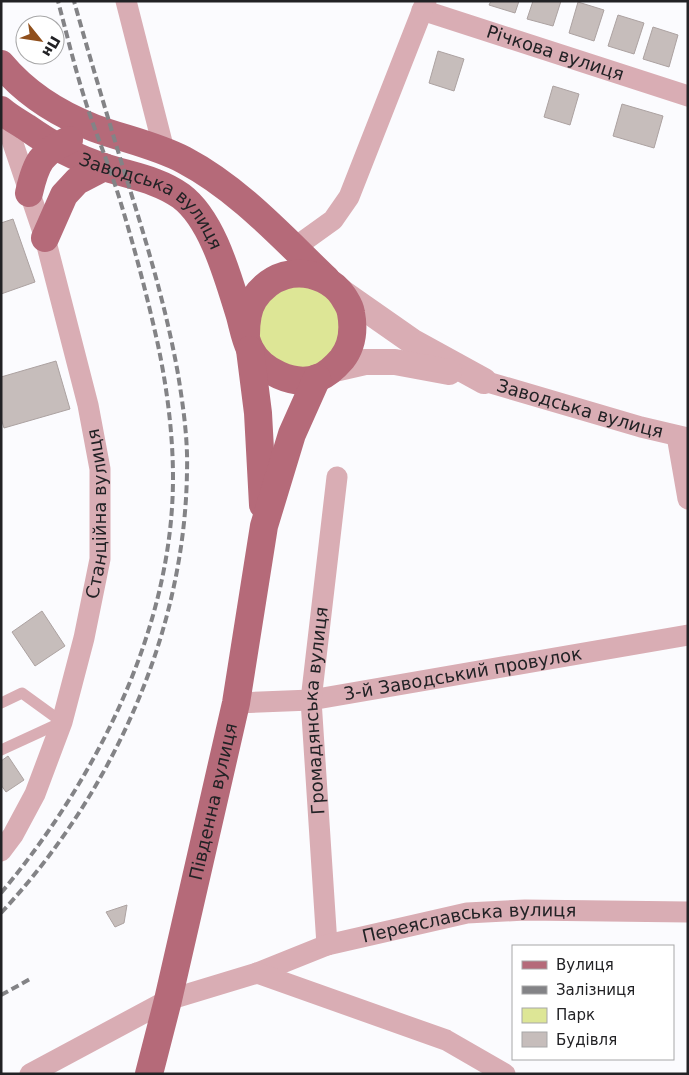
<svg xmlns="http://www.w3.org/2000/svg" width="689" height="1075" font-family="'DejaVu Sans',sans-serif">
<rect width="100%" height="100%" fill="#fbfbfe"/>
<path fill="#dde696" d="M294,273L351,309L330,370L274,373L247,316Z"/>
<g fill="#c6bdbb" stroke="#aca2a1">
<path d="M491,1H519L515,13L489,5Z"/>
<path d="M533,1H561L553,26L527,19Z"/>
<path d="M578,2L604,10L594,41L569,33Z"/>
<path d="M618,15L644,23L634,54L608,46Z"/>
<path d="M653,27L678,35L669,67L643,59Z"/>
<path d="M438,51L464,59L454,91L429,83Z"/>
<path d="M553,86L579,94L570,125L544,117Z"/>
<path d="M622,104L663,116L654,148L613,136Z"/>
<path d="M13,219L35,282L1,294V223Z"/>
<path d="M56,361L70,409L4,428L1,418V377Z"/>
<path d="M42,611L65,646L35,666L12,632Z"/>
<path d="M8,756L24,780L6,792L1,785V761Z"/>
<path d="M127,905L124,923L115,927L106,912Z"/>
</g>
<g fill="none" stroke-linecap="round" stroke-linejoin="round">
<path stroke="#d9adb4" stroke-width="11" d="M1,703L22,693L62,722L1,750"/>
<g stroke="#d9adb4" stroke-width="21">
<path d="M126,1L164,150"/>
<path id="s1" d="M422,10L688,96"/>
<path d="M294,248L333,220L349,197L426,1"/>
<path id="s2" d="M484,381L641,427L688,438"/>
<path d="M677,436L688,499"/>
<path id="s3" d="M236,703L311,700L688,635"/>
<path id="s4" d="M1,851L13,835L35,794L62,722L84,638L100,559V469L88,405L45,238L2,111"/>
<path id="s5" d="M327,945L311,700L337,477"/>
<path id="s6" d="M257,973L327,945L467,913L525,910L688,912"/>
<path d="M30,1074L168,1000L257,973L446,1040L505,1074"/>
</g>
<g stroke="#d9adb4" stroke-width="26">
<path d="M340,291L413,342L484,381"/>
<path d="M330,370L365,362H395L449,372"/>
</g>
<g stroke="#b56a79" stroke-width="28">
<path d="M1,64C26,94 58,114 94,128C124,139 155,145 184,160C239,189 282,237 326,279"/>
<path id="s7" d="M1,110C9,117 18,122 26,127C53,146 75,158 107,168C132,176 159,180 181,196C213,220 228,278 240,316C243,327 245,339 250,349C261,371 294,387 318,378C326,375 336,366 342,359C352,346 354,329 351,313C350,306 346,301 343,296C338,288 331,283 323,279C297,267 270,275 254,299C247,310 246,323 246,335"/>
<path d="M29,193C36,162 41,153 69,140"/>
<path d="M45,238L64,195L77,181L104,167"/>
<path d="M250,350L258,413L263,505"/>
<path id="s8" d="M149,1074L168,1000L236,703L264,526L292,434L317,378"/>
</g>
<g stroke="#838386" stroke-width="4" stroke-dasharray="8 4" stroke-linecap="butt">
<path d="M1,893C96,780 173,628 173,478C173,434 167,388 158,345C147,295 134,246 119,197C109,165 96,134 86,103C75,69 67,35 58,1"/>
<path d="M1,913C111,795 185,634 187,471C188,439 183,405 178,374C165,301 143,231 121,161C105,108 89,55 74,1"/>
<path d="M1,995L32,978"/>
</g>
</g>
<g text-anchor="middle" stroke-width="4" stroke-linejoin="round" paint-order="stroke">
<g font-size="18" fill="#222225" stroke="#fff">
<text dy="6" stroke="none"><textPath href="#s1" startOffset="140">Річкова вулиця</textPath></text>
<text dy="6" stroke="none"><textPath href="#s7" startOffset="179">Заводська вулиця</textPath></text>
<text dy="6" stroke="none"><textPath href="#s2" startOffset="100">Заводська вулиця</textPath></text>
<text dy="6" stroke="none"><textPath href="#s4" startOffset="356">Станційна вулиця</textPath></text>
<text dy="6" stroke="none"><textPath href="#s3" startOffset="229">3-й Заводський провулок</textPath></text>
<text dy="6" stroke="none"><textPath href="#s5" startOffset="235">Громадянська вулиця</textPath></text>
<text dy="6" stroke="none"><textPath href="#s8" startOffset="280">Південна вулиця</textPath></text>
<text dy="6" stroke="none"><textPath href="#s6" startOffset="220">Переяславська вулиця</textPath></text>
</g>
</g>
<rect width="689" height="1075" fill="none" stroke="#222225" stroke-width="5"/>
<rect x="512" y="945" width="162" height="115" fill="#ffffff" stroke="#a7a7a8"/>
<rect x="522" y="961" width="25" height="8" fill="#b56a79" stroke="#a7a7a8"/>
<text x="556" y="970" font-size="15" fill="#222225">Вулиця</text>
<rect x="522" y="986" width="25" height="8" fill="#838386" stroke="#a7a7a8"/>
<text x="556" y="995" font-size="15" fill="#222225">Залізниця</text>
<rect x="522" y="1008" width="25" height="15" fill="#dde696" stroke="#a7a7a8"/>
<text x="556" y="1020" font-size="15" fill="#222225">Парк</text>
<rect x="522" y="1032" width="25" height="15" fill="#c6bdbb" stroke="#a7a7a8"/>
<text x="556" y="1045" font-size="15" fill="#222225">Будівля</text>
<g transform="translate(40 40) rotate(120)"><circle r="24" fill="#ffffff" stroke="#a7a7a8"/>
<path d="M0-4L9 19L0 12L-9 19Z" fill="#904f1c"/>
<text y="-8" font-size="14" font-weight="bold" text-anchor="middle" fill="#222225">Пн</text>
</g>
</svg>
